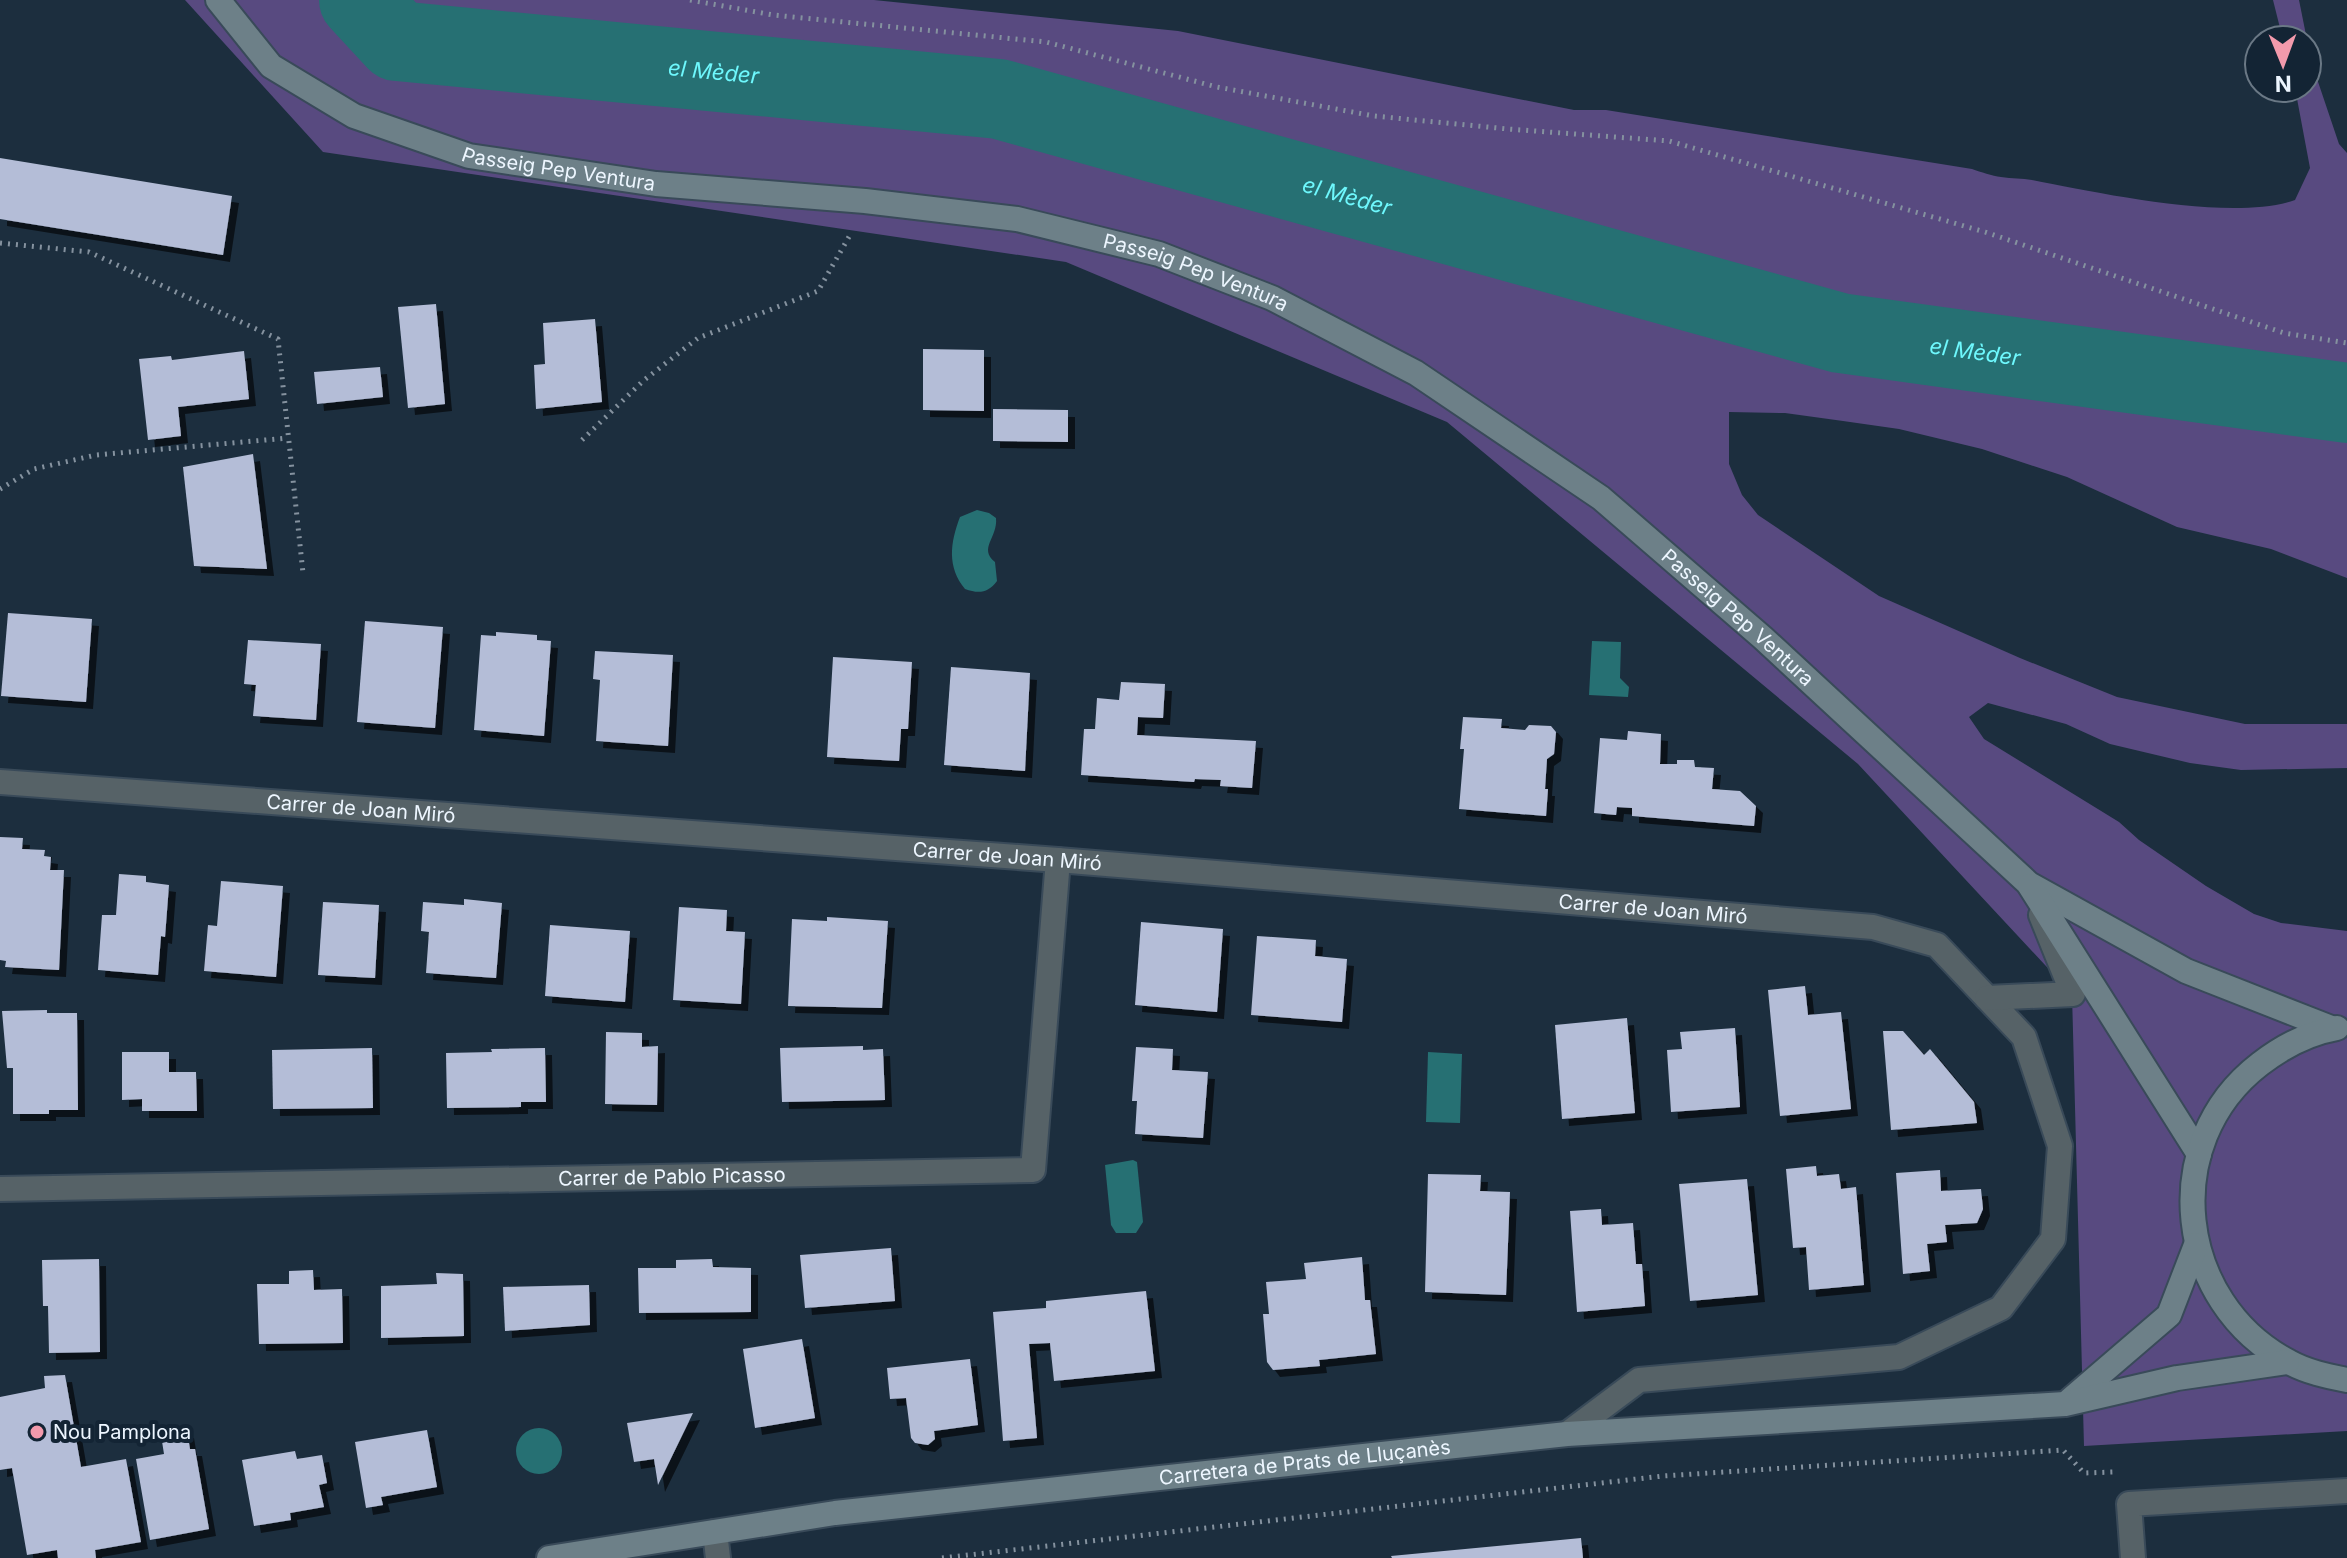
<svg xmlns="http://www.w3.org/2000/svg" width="2347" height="1558" font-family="Inter,sans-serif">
<defs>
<filter id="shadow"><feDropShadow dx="7" dy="7" stdDeviation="0" flood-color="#0009"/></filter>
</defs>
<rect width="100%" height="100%" fill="#1c2e3e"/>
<g fill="#584a80">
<path d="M185,0H874L1178,31L1574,110H1606L1972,169C1981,172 1992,176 2001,177C2012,179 2022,178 2032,180C2100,193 2231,222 2295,200L2310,168L2295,88H2307V41L2311,61L2339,144L2347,153V578L2271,549L2177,527L2067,477L1982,449L1899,429L1843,421L1785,413L1729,412V464L1742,495L1758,515L1879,596L2020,658L2117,697L2245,724H2347V768L2241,770L2190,763L2110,744L2066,724L1988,703L1969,717L1984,739L2119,822L2139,840L2206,886L2254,914L2281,923L2347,931V1431L2084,1446L2072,994L1858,764L1447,422L1066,262L323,152Z"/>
<path d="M2273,0H2299L2307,40H2283Z"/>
</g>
<g fill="#267073">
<path d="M977,510L989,513L996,518C998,538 978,548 995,562L997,581C988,593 979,594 965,589C947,567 950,543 960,517Z"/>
<path d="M1592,641L1621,642L1620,678L1629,687L1628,697L1589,695Z"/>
<path d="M1428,1052L1462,1054L1460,1123L1426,1122Z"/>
<path d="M1133,1160L1137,1162L1143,1222L1136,1233H1116L1111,1225L1105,1165Z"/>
<circle cx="539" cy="1451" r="23"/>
</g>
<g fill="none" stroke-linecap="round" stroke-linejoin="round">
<path stroke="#267073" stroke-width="80" id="s1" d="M359,0L397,41L999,99L1840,333L2347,403"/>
</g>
<g fill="#b4bdd7" filter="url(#shadow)">
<path d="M0,158L232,196L223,255L0,219Z"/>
<path d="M436,304L445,404L408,408L398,307Z"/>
<path d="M595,319L602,402L536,409L534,365L545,364L543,323Z"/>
<path d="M923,349L984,350V411L923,410Z"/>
<path d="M244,351L249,399L178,407L181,436L148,440L139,359L171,356L172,360Z"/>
<path d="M380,367L383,397L317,404L314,372Z"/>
<path d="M993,409L1068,410V442L993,441Z"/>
<path d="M253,454L267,569L194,566L183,467Z"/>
<path d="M8,613L92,619L86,702L1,696Z"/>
<path d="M365,621L443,627L435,728L357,722Z"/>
<path d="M496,632L537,635V640L551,641L544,736L474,730L481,635L496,636Z"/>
<path d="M248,640L321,644L316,720L253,716L256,685L244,684Z"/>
<path d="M595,651L673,655L668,746L596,741L600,680L593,679Z"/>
<path d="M833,657L912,662L908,729H901L899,761L827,757Z"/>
<path d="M951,667L1030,673L1025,771L944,765Z"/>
<path d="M1121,682L1165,684L1163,718L1138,717L1137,735L1256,741L1252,788L1220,786L1221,780L1195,779L1194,782L1081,775L1084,729H1095L1097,698L1119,700Z"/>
<path d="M1463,717L1502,719L1501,728L1525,730L1529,725L1551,726L1556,732L1554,754L1547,759L1545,789H1548L1546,816L1459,809L1464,749H1460Z"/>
<path d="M1628,731L1661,734L1660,764H1677V760H1694L1695,767L1714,768L1712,789L1740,791L1756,806L1754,826L1632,816V808L1617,807L1616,815L1594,813L1600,738L1627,740Z"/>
<path d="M0,837L23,838L22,849L45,850L44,856L51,857L50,870H64L59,970L5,967L6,961L0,960Z"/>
<path d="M119,874L146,876V882L169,885L165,937L161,936L158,975L98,970L102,915H116Z"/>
<path d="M221,881L283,886L276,977L204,971L208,925L217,926Z"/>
<path d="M464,899L502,903L496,978L426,973L429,932L421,931L423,902L464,905Z"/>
<path d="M323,902L379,905L375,978L318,975Z"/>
<path d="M679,907L727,910L726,931L745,932L741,1004L673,1000Z"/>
<path d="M827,917L888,921L882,1008L788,1006L792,919L827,921Z"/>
<path d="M1141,922L1223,929L1217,1012L1135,1005Z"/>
<path d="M550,925L630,931L625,1002L545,996Z"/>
<path d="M1257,936L1316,940L1315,956L1347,959L1342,1022L1251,1015Z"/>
<path d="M1805,986L1808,1015L1841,1012L1851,1109L1780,1116L1768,990Z"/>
<path d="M47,1010V1013H77L78,1110H49V1114H13V1068H7L2,1011Z"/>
<path d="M1627,1018L1635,1113L1562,1119L1555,1025Z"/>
<path d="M1735,1028L1740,1107L1671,1112L1667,1050L1682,1049L1680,1032Z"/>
<path d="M1883,1031H1903L1924,1055L1930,1049L1974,1102L1977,1123L1891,1130Z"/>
<path d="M606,1032L642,1033V1047L658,1046L657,1105L605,1104Z"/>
<path d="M863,1046V1050L883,1049L885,1100L782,1102L780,1048Z"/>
<path d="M1136,1047L1173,1049L1172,1070L1208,1072L1203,1138L1135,1134L1137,1101H1132Z"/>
<path d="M372,1048L373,1108L273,1109L272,1050Z"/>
<path d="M545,1048L546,1102H521V1107L447,1108L446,1053L492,1052L491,1049Z"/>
<path d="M122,1052H169V1072H196L197,1111H142V1099L122,1100Z"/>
<path d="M1816,1166L1817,1176L1839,1174L1841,1189L1856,1187L1864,1285L1809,1290L1806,1247L1793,1248L1786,1169Z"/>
<path d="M1940,1170L1941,1191L1981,1189L1983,1209L1977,1223L1945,1225L1947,1242L1927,1244L1930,1271L1903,1274L1896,1173Z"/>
<path d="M1428,1174L1481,1175L1480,1191L1510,1192L1506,1295L1425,1292Z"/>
<path d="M1747,1179L1758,1295L1690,1301L1679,1184Z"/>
<path d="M1601,1209L1602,1225L1633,1223L1636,1264H1642L1645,1306L1577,1312L1570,1211Z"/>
<path d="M891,1248L895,1301L805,1308L800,1255Z"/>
<path d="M1362,1257L1365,1300H1370L1376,1354L1319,1360L1320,1366L1273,1370L1267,1362L1263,1314H1269L1266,1282L1306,1279L1304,1263Z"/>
<path d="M99,1259L100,1352L49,1353L48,1306H43L42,1260Z"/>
<path d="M712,1259L713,1267L751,1268V1312L639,1313L638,1268H676V1260Z"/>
<path d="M313,1270L314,1290L342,1289L343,1343L259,1344L257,1284H289V1271Z"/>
<path d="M436,1273L463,1274L464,1336L381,1338V1286L437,1284Z"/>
<path d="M589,1285L590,1325L505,1331L503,1287Z"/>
<path d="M1146,1291L1155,1371L1054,1381L1050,1343L1029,1344L1037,1438L1003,1441L993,1312L1046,1308V1301Z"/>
<path d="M802,1339L815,1418L755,1428L743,1349Z"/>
<path d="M970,1359L978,1425L934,1431L935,1439L928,1445L915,1443L911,1438L906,1398L890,1399L887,1368Z"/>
<path d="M65,1375L81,1467L126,1459L141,1542L95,1550L96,1558H58L57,1550L27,1555L12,1468L0,1470V1397L45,1388L44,1376Z"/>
<path d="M693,1413L658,1485L654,1459L634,1462L627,1423Z"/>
<path d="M427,1430L437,1487L381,1497L383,1505L366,1508L355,1442Z"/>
<path d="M187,1431L190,1449H195L209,1529L150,1540L136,1459L164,1454L161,1435Z"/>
<path d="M295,1451L297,1459L322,1455L327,1483L319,1485L324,1507L290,1513L291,1520L254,1526L242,1460Z"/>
<path d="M1581,1538L1583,1558H1392L1391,1556Z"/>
</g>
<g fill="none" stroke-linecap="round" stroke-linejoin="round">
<defs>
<g id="street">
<path id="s2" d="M0,782L1058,860L1873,927L1937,945L2024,1037L2060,1146L2053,1239L2001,1308L1899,1357L1639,1380L1567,1434"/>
<path d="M1987,998L2073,994L2041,915"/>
<path id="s3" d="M0,1189L1033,1170L1058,860"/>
<path d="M715,1532L718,1558"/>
<path d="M2133,1558L2129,1504L2347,1491"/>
</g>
<g id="secondary">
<path id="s4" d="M218,0L271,66L354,116L469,156L656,184L865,201L1017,219L1159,254L1272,298L1416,373L1601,498L1763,638L2029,884L2186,971L2331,1028"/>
<path d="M2030,886L2199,1154"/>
<path d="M2337,1028C2309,1033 2282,1047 2260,1064C2157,1143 2176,1303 2289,1362C2307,1372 2327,1376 2347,1380"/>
<path d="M2070,1400L2169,1315L2196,1245"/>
<path id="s5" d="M549,1558L835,1513L1567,1434L2065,1404L2177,1378L2287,1362"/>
</g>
</defs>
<use href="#street" stroke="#394a59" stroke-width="28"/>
<use href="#secondary" stroke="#394a59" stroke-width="28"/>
<g stroke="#85929f" stroke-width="5" stroke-dasharray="2 6" stroke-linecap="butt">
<path d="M690,0L773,15L1046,42L1217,87L1374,116L1508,129L1669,141L1985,232L2284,333L2347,343"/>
<path d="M0,243L89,252L278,339L303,573"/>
<path d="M582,440L643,381L698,338L818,291L850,235"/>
<path d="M0,489L34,469L96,455L288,438"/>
<path d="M942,1558L1663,1476L2063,1450L2084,1473L2114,1472"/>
</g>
<use href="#street" stroke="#566267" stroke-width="24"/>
<use href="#secondary" stroke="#6d8088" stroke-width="24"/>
</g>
<circle fill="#f39aac" stroke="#132434" stroke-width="3" cx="37" cy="1432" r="8"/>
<g text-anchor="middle" stroke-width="8" stroke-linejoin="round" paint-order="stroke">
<g font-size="20" fill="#edf6ff" stroke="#132434">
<text dy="7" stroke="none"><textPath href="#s4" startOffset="394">Passeig Pep Ventura</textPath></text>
<text dy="7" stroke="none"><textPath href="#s4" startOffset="1042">Passeig Pep Ventura</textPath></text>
<text dy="7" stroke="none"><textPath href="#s4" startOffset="1690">Passeig Pep Ventura</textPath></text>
<text dy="7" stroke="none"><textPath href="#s2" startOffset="362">Carrer de Joan Miró</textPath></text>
<text dy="7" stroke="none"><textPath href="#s2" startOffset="1010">Carrer de Joan Miró</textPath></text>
<text dy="7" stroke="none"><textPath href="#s2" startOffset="1658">Carrer de Joan Miró</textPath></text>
<text dy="7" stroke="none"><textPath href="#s3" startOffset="672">Carrer de Pablo Picasso</textPath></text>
<text dy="7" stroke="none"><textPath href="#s5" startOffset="762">Carretera de Prats de Lluçanès</textPath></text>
</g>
<g font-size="20" fill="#edf6ff" stroke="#132434" text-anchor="start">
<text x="53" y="1439">Nou Pamplona</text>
</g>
<g font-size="22" font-style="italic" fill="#6ef8fd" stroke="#132434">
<text dy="8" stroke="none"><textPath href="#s1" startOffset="374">el Mèder</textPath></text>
<text dy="8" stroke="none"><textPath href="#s1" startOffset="1022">el Mèder</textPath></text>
<text dy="8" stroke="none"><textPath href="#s1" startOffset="1670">el Mèder</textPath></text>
</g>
</g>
<g transform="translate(2283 64) rotate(179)"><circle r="38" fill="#132434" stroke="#6a7885" stroke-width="2"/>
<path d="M0-6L14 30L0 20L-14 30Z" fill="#f39aac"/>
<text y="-12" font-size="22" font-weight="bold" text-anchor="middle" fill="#edf6ff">N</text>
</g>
</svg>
